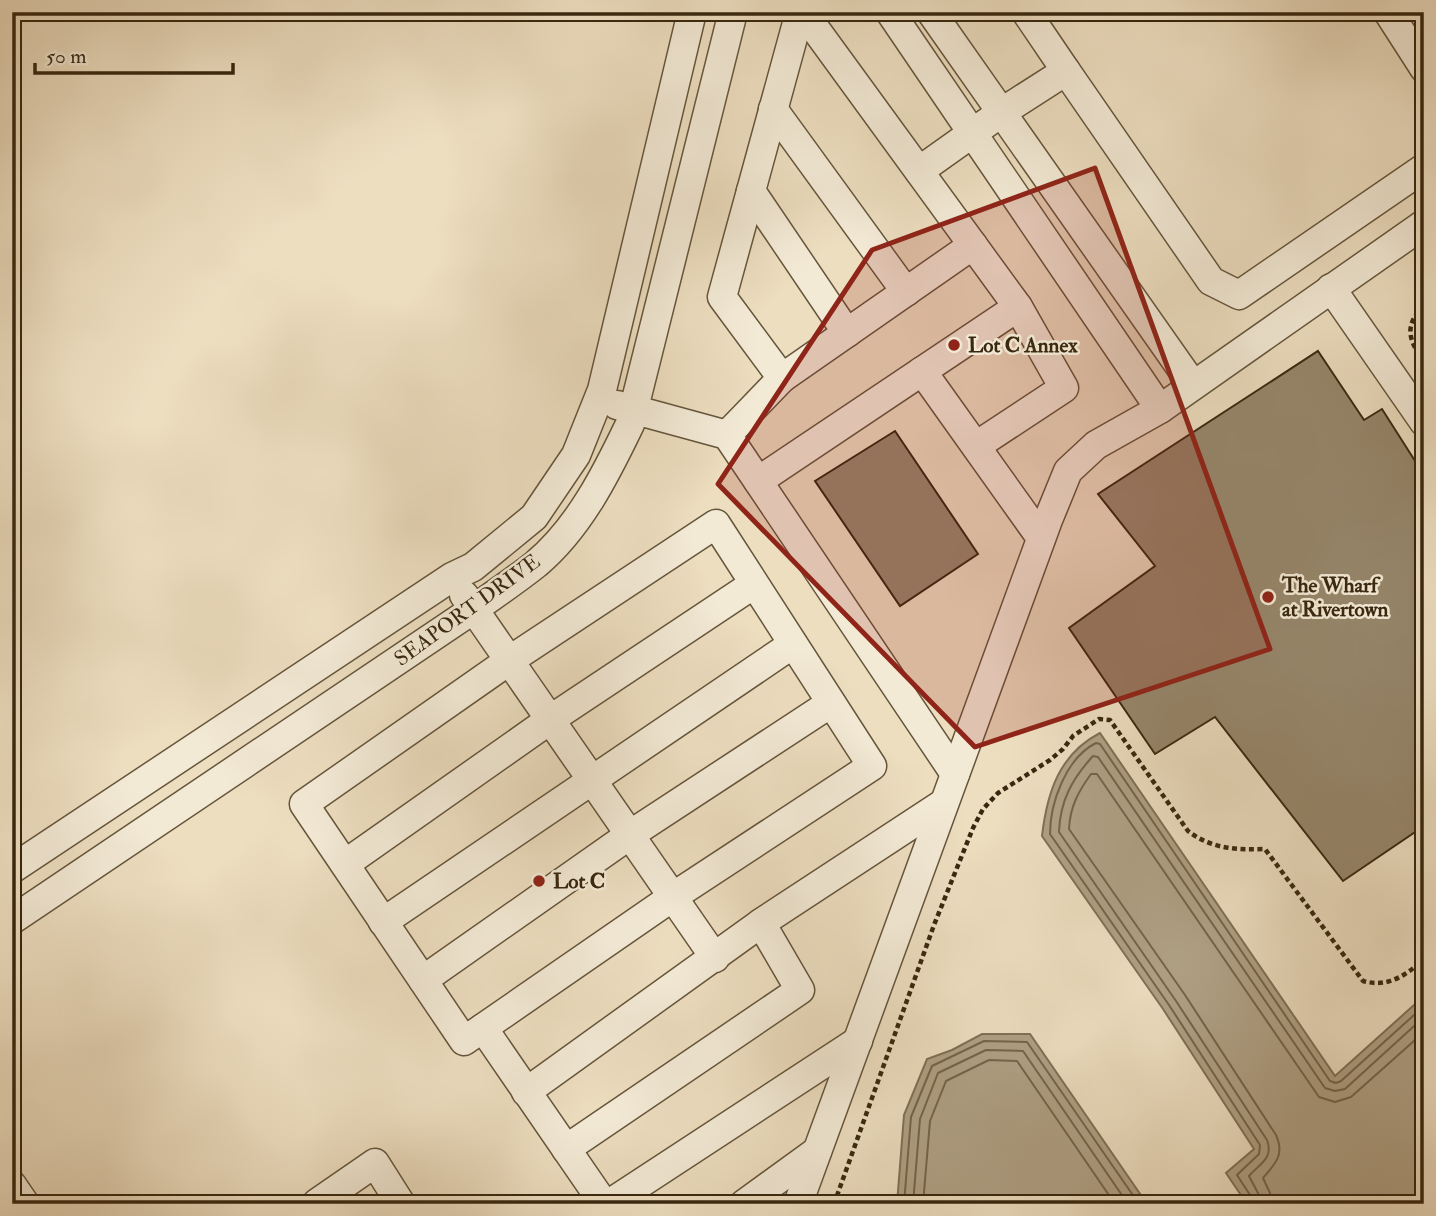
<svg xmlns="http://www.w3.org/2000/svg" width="1436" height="1216" font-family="'IM FELL Double Pica',serif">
<rect width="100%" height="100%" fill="#eddec0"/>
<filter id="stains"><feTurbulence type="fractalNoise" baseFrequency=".00286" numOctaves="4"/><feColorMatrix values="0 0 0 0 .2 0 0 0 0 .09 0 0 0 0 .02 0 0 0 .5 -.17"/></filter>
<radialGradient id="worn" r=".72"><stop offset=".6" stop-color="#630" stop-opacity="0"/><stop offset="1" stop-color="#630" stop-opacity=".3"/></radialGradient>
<g fill="#afa084" stroke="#7f7055" stroke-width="2">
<path d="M1100,733L1335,1076L1424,996V1204H1247L1226,1173L1254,1149L1163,1009L1042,836C1047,793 1059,754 1100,733Z"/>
<path d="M982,1034H1030L1147,1204H897L904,1115L927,1059L952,1050Z"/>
</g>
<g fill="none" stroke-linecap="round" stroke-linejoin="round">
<g stroke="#74644a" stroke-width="2">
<path d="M904,1204L911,1117L932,1066L984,1041L1027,1042L1139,1204"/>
<path d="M913,1204L920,1119L938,1073L986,1050L1023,1051L1128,1204"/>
<path d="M923,1204L930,1121L946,1081L989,1060L1017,1061L1115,1204"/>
<path d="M1252,1204V1198L1237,1175L1259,1154L1260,1145L1169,1005L1050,834C1050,803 1066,758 1096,743L1100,744L1330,1081L1336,1083L1341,1081L1424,1006"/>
<path d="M1261,1204L1259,1195L1249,1176C1259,1164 1274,1159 1267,1140L1176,1001L1059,832C1060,801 1072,779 1093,756L1098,757L1325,1088L1335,1091L1345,1089L1424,1017"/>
<path d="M1272,1204L1270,1193L1263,1178C1275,1164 1285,1155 1276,1135L1185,995L1069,829C1070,807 1078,792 1091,774H1097L1319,1097L1335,1102L1351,1097L1424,1032"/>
</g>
</g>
<g fill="#96866b" stroke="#38270f" stroke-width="2">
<path d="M1318,351L1364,420L1382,409L1424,475V826L1343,881L1215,717L1155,754L1069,628L1155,566L1098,494Z"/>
<path d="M895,431L978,554L900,606L815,481Z"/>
</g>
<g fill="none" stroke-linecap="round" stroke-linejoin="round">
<defs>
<g id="minor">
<path d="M800,12L722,297L782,378L973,245"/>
<path d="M890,12L1160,409"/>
<path d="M931,12L1193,385"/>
<path d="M1388,12L1424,68"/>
<path d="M1066,71L1211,281L1239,295L1424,168"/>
<path d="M773,109L906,292"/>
<path d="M919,171L1002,112L1066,71L1026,12"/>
<path d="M751,191L847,333"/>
<path d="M1331,288L1424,422"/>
<path d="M922,371L1041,538"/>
<path d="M617,405L727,435L955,774"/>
<path d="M727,435L782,378"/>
<path d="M976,446L1064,388L1018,307"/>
<path d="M758,481L1018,307L803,12"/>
<path d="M716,524L872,766L674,896L464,1041L304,804L510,660Z"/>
<path d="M464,595L715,958"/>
<path d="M345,864L551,719L754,584"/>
<path d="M12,869L452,577L473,567L534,517L576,455L602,390L692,12"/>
<path d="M12,920L474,609C495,594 516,580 536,564C579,528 606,474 630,424L733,12"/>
<path d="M383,922L793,644"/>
<path d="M761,923L944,803"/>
<path d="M423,980L631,834L831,703"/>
<path d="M483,1028L604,1204"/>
<path d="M526,1092L761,923L800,990L566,1149"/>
<path d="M12,1185L25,1204"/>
<path d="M317,1203L375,1163L401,1204"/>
<path d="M609,1204L858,1041"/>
<path d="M744,1204L817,1151"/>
<path d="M798,1204L1048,520L1068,471L1096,445L1160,409L1424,224"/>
</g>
</defs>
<use href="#minor" stroke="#65553b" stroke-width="31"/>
<g stroke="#38270f" stroke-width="4.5" stroke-dasharray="5 3.5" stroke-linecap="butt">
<path d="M1424,305C1403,327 1409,340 1424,362"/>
<path d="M834,1204L934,925L973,828L983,809L998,793L1050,760L1063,749L1073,736L1099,719L1110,720L1188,831C1211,849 1237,850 1265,849L1363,981C1389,988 1405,975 1424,960"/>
</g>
<use href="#minor" stroke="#f3ead6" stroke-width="28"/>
</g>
<path fill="#8f2418" fill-opacity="0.2" stroke="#8f2418" stroke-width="5" stroke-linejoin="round" d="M1095,168L1270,649L975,747L718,484L872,250Z"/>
<g fill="#8f2418" stroke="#f3ead6" stroke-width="2.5">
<circle cx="954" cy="345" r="7"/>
<circle cx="1268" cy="597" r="7"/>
<circle cx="539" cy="881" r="7"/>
</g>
<g text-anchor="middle" stroke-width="5" stroke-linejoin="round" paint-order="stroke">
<g font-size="21" font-weight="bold" fill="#38270f" stroke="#f3ead6" text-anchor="start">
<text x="968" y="352">Lot C Annex</text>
<text x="1282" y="592">The Wharf<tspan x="1282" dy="24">at Rivertown</tspan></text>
<text x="553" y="888">Lot C</text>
</g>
<g font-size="21" fill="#38270f" stroke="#f3ead6">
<text transform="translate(467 610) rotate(-36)" y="7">SEAPORT DRIVE</text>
</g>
</g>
<rect width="1436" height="1216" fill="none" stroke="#eddec0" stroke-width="42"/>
<rect x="14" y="14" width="1408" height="1188" fill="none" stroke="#38270f" stroke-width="3.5"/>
<rect x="21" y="21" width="1394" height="1174" fill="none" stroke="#38270f" stroke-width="2"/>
<path d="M35 63v10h198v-10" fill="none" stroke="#38270f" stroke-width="3.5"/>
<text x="46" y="63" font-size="21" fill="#38270f" stroke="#f3ead6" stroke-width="5" paint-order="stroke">50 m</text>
<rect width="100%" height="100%" filter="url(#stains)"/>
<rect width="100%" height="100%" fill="url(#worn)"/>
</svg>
